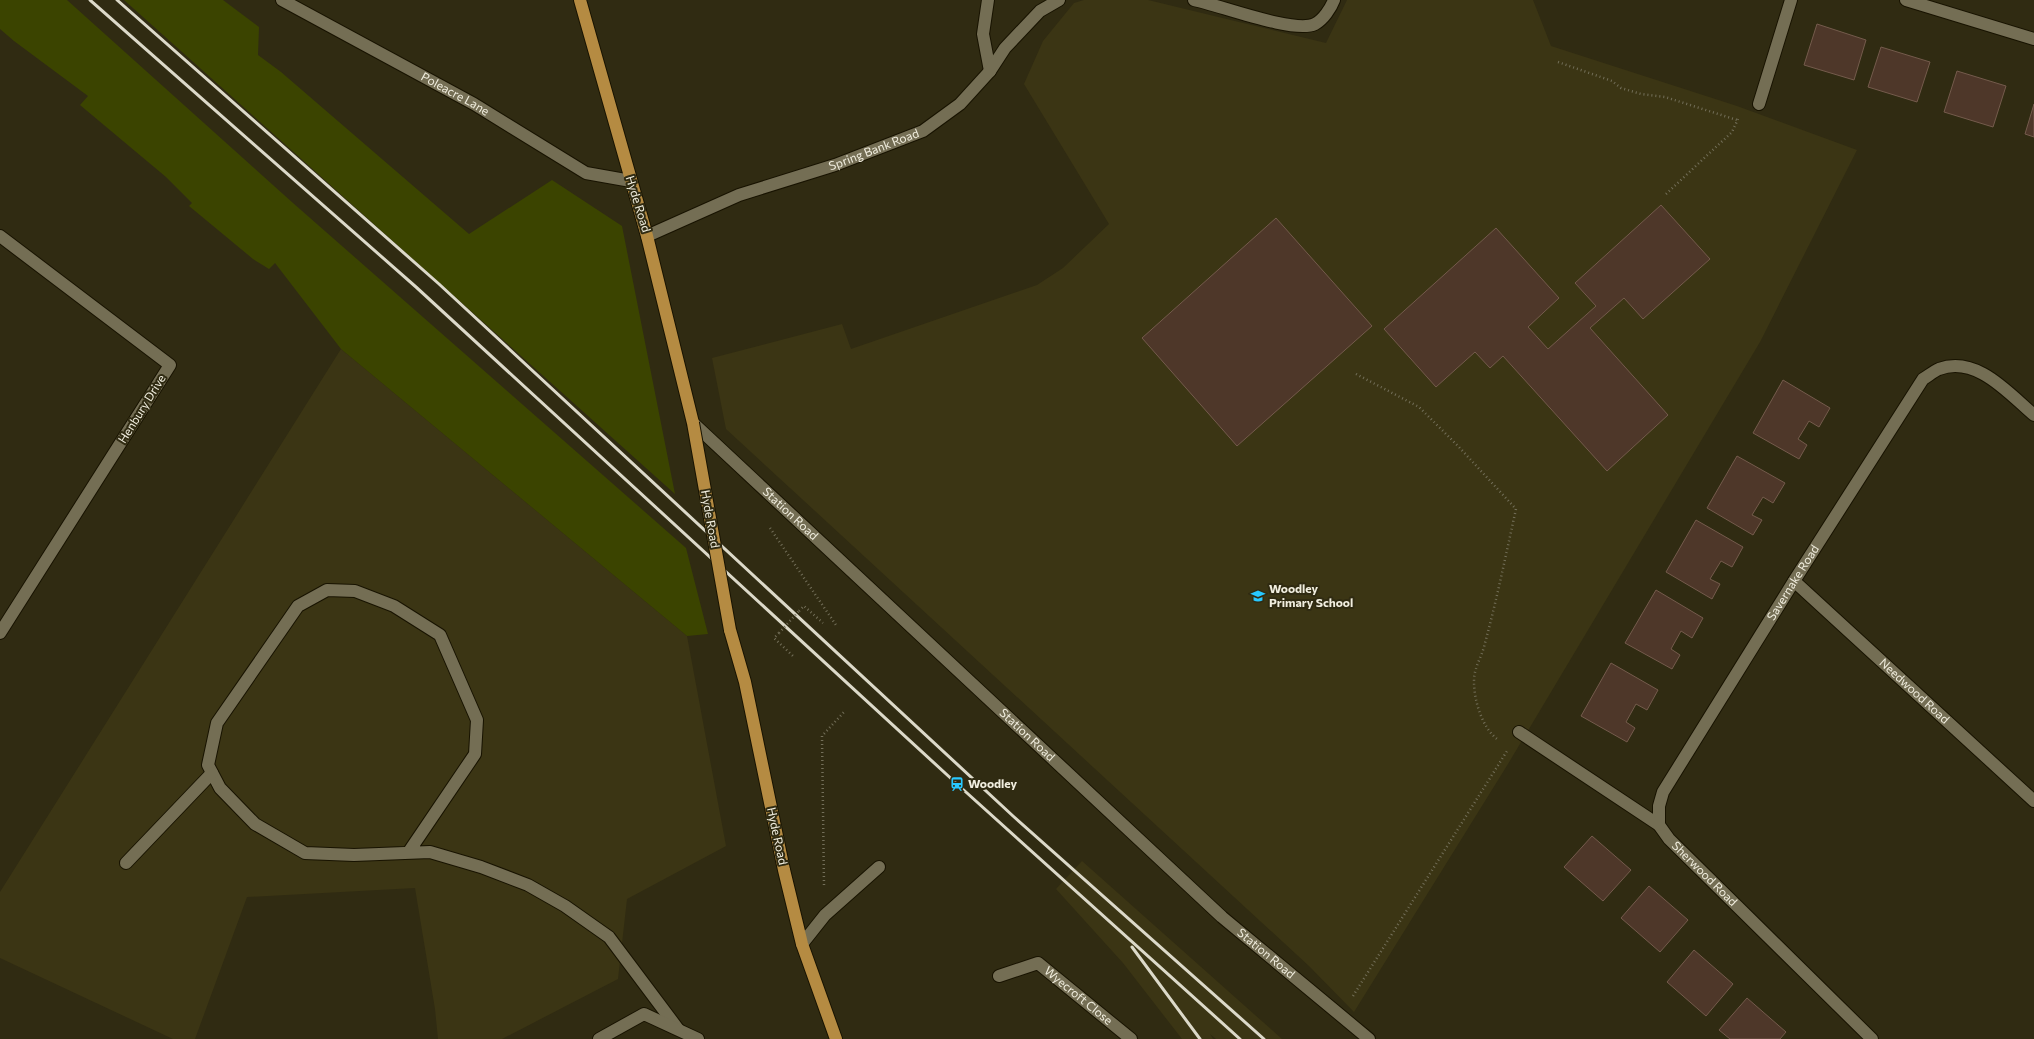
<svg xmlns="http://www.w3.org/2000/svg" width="2034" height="1039" font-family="Commissioner,sans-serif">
<rect width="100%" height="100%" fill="#302b12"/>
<g fill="#3b3514">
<path d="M1084,0H1148L1326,43L1347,0H1533L1551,46L1737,106L1857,150L1760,342L1508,764L1354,1012L1309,966L726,429L712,358L842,324L851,349L1037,285L1063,268L1109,224L1024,84L1043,41L1074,3Z"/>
<path d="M341,349L687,636L726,846L627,899L618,979L502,1039H438L435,1009L415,888L247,897L195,1039H173L0,958V892Z"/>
<path d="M1082,861L1282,1039H1216L1210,1034L1213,1039H1182L1123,963L1056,889Z"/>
</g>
<g fill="#3b4400">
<path d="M0,0H67L293,203L686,548L708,634L687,636L341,349L275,263L269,269L253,259L189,206L192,203L166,177L80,105L88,96L14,41L0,29Z"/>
<path d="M124,0H223L259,27L258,55L281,72L469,234L552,180L622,226L675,494Z"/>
</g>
<g fill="#4e3729" stroke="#745b4c">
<path d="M1817,24L1866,40L1854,80L1804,65Z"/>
<path d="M1881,47L1930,62L1917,102L1868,87Z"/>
<path d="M1957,71L2006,86L1993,127L1944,112Z"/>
<path d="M2034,104V137L2025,134Z"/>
<path d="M1661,205L1710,259L1643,319L1624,298L1590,328L1668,415L1607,471L1503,356L1490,368L1475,352L1436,387L1384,329L1496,228L1559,298L1528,327L1548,349L1596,306L1575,283Z"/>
<path d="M1276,218L1372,326L1237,446L1142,338Z"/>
<path d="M1783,380L1830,408L1819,427L1809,421L1798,439L1807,445L1799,459L1753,433Z"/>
<path d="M1737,456L1785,483L1773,503L1763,497L1752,515L1762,520L1753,535L1707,508Z"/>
<path d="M1696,520L1743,547L1732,567L1721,561L1710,579L1720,584L1712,599L1666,572Z"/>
<path d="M1656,590L1703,618L1692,638L1681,631L1671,649L1680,655L1672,669L1625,643Z"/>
<path d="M1611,663L1658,690L1647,710L1636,704L1626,722L1635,728L1627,742L1581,716Z"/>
<path d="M1592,836L1631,870L1603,901L1564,867Z"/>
<path d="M1649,886L1688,920L1660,952L1621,918Z"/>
<path d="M1694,950L1733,984L1706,1016L1667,982Z"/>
<path d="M1747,998L1786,1032L1780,1039H1730L1719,1030Z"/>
</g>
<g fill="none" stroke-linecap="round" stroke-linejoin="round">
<defs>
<g id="minor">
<path id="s1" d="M282,0L474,104L586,173L631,181"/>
<path d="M988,0L983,34L990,71"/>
<path d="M1194,0C1219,5 1294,34 1315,24C1323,20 1331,8 1334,0"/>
<path d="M1906,0L2034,39"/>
<path d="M1759,104L1791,0"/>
<path d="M0,236L170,365L0,633"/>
<path id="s2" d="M647,236L739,195L835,165L923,131L960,104L990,71L1005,48L1040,11L1059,0"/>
<path id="s3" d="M693,423L1222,917L1369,1039"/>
<path id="s4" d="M1794,581L2034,801"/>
<path id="s5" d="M1519,732L1659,825L1669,839L1872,1039"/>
<path id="s6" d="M1659,825V806L1663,792L1794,581L1923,379C1928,376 1934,371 1939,369C1977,355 2009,394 2034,415"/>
<path d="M408,853L475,754L477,720L440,635L394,606L355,591L327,590L298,606L217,723L208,765L220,788L255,824L305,853L354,855L430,852L481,867L528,885L565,906L609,937L678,1029"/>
<path d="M126,863L212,773"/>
<path d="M802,944L825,915L879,867"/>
<path id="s7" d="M999,976L1038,963L1131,1039"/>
<path d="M599,1039L644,1014L698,1039"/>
</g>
<g id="major">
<path d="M580,0L647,236L693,423"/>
<path d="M730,630L745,682L784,870L802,944L836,1039"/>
</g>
</defs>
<use href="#minor" stroke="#181300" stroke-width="14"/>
<use href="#major" stroke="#181300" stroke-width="14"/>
<g stroke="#736f59" stroke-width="2.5" stroke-dasharray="1 3" stroke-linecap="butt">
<path d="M1558,62L1612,81L1621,88L1641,94L1665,97L1737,120"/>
<path d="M1666,194L1732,132L1738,119"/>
<path d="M1356,374L1419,407L1458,446L1516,509C1506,554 1497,599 1485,643C1482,657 1474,667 1474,681C1474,701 1482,727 1497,739"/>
<path d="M770,528L836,625"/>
<path d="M799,611L804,606L823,623"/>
<path d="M779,633L774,638L793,656"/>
<path d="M824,885L822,736L844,712"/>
<path d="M1353,996L1507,751"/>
</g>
<use href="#minor" stroke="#746e54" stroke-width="12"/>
<use href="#major" stroke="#b58b42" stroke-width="12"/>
<g stroke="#dcd9c9" stroke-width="3">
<path d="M90,0L416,287L957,784L1240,1039"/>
<path d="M117,0L439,284L1013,816L1264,1039"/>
<path d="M1132,947L1200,1039"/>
</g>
<defs>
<path id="major-bridge" d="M693,423L730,630"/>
</defs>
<use href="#major-bridge" stroke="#181300" stroke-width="14" stroke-linecap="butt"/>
<path stroke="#736f59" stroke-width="2.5" stroke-dasharray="1 3" stroke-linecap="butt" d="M779,633L799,611"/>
<use href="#major-bridge" stroke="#b58b42" stroke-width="12"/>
</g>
<defs>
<symbol id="school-bare" viewBox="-9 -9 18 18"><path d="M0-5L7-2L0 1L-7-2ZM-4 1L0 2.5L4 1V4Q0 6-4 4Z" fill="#28c8ff" stroke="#302b12" stroke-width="2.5" paint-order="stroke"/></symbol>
<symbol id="station-bare" viewBox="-9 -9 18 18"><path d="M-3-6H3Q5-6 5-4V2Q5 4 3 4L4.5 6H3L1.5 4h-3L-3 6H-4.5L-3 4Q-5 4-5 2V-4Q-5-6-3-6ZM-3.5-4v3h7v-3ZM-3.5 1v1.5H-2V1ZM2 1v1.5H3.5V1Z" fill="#28c8ff" stroke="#302b12" stroke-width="2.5" paint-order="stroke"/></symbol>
</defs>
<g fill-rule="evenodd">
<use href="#school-bare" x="1248" y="586" width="20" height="20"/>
<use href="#station-bare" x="947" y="774" width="20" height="20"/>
</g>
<g text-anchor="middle" stroke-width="4" stroke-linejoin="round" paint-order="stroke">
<g font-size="12" fill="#f1eedf" stroke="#302b12">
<text dy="4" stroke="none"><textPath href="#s1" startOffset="197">Poleacre Lane</textPath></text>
<text dy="4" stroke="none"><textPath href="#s2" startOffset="243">Spring Bank Road</textPath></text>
<text transform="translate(638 204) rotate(73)" y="4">Hyde Road</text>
<text transform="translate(142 409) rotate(-58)" y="4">Henbury Drive</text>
<text dy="4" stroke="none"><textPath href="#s3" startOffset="133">Station Road</textPath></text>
<text transform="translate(710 519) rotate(80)" y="4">Hyde Road</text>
<text dy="4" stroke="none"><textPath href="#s6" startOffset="280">Savernake Road</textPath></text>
<text dy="4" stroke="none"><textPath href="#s4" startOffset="163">Needwood Road</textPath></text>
<text dy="4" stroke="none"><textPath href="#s3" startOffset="457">Station Road</textPath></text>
<text transform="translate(777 836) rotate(78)" y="4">Hyde Road</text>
<text dy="4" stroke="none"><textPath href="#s5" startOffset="235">Sherwood Road</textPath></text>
<text dy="4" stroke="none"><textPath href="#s3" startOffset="781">Station Road</textPath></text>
<text dy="4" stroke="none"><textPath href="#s7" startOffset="93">Wyecroft Close</textPath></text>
</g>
<g font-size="12" font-weight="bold" fill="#f1eedf" stroke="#302b12" text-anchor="start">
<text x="1269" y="593">Woodley<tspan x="1269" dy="14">Primary School</tspan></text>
<text x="968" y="788">Woodley</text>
</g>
</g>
</svg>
